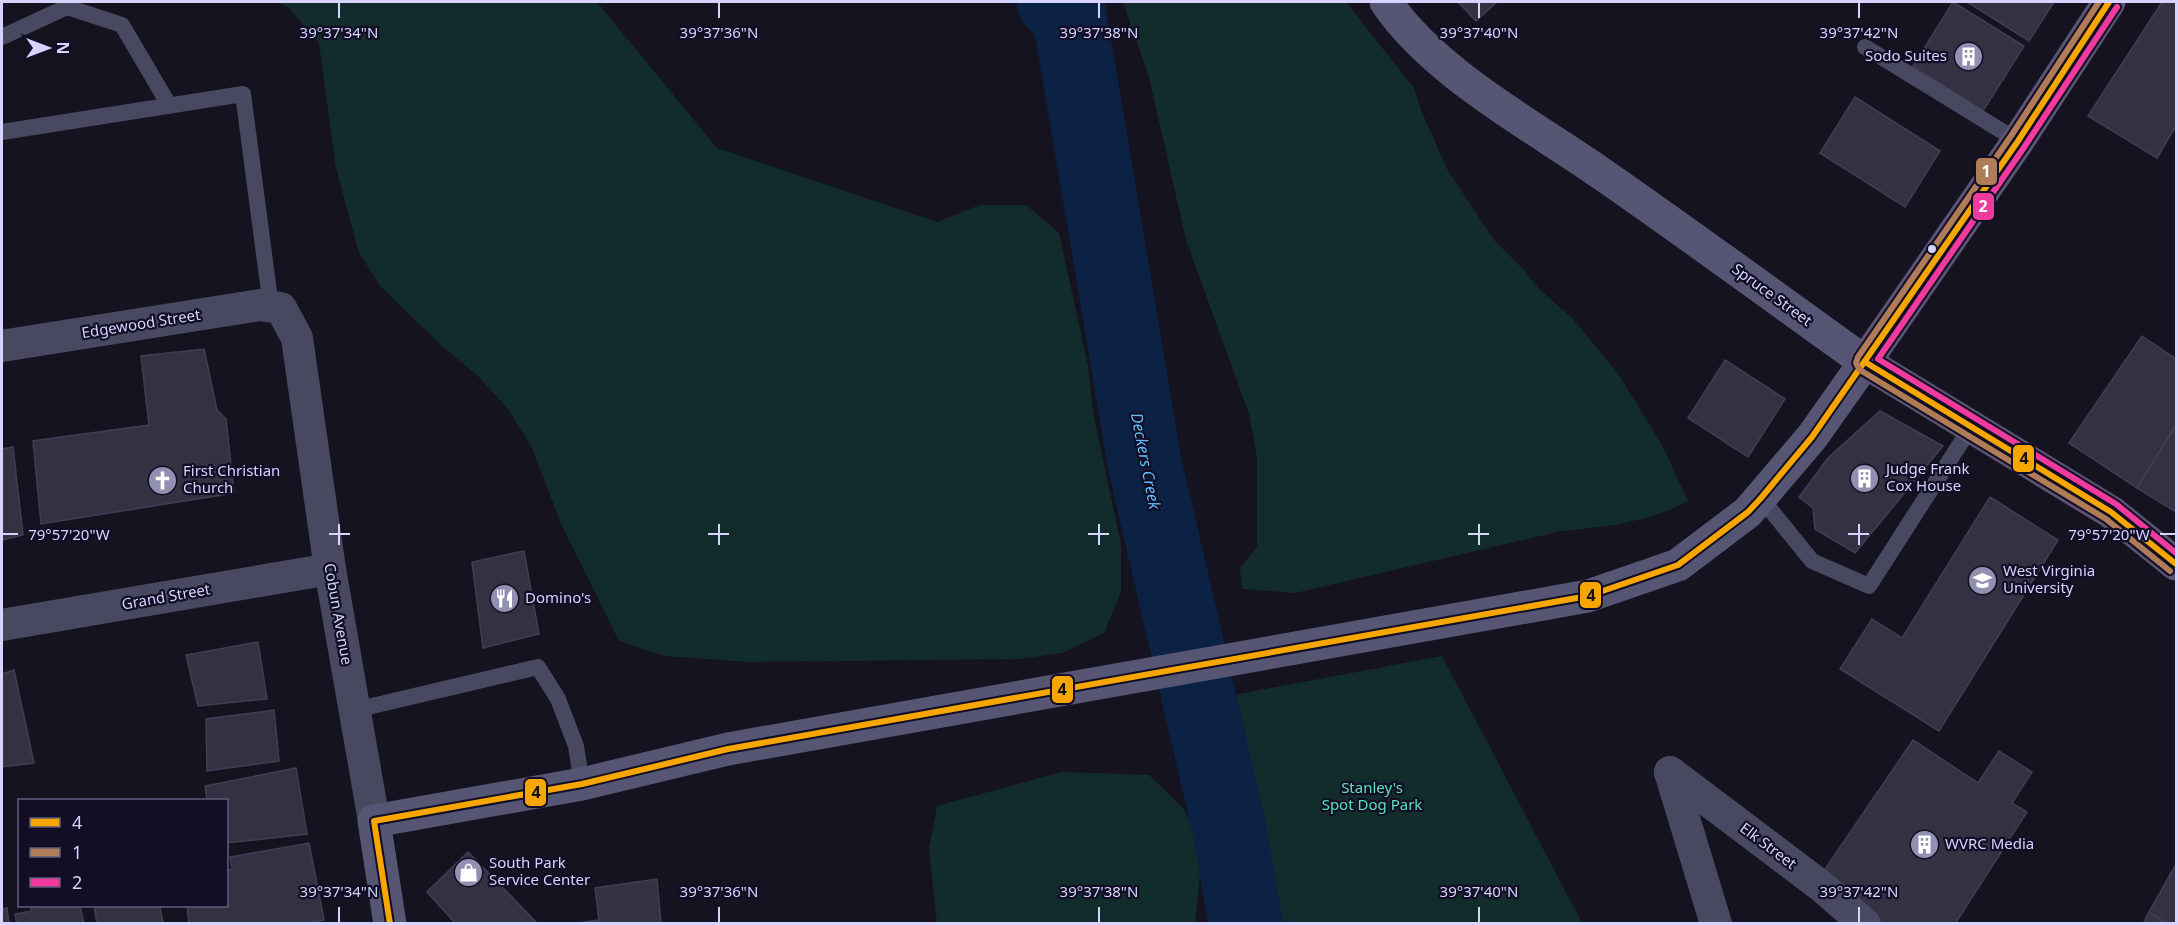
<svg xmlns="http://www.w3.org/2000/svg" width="2178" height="925" font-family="'Noto Sans',sans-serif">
<rect width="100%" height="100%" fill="#151320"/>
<g fill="#122c2b">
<path d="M278,2H597L717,148L937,222L980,205H1026L1059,233L1088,366L1093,412L1121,545V591L1104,633L1062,653L1019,659L749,662L664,656L619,641L562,526L531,446L508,409L477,375L443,347L381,287L359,253L336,168L319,43L290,9Z"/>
<path d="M1123,2H1346L1414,88L1421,110L1447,169L1494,240L1525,271L1539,289L1572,318L1617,372L1662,445L1688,501C1650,522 1605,527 1562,531L1295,593L1242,589L1240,568L1257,547V458L1249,414L1186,240L1149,77Z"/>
<path d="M1442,656L1582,923H1255L1212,699Z"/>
<path d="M1062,772L1149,775L1184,809L1203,846L1195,923H937L929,849L937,806Z"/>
</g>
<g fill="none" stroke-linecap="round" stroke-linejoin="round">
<path stroke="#0c2244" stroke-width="74" d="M1054,2L1069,14L1145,465L1229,827L1246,924"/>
</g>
<g fill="#333142" stroke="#413e54" stroke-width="1.5">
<path d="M1458,2H1497L1476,21Z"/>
<path d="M1953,2L2024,46L1983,111L1913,66Z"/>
<path d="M1967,2H2054L2029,41Z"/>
<path d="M2162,2H2176V131L2174,129L2157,158L2088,116Z"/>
<path d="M1855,97L1940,151L1905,207L1820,153Z"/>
<path d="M2142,336L2176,359V425L2137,488L2069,443Z"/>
<path d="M204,349L217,410L226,419L234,493L41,524L33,441L149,425L141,356Z"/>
<path d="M1725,360L1785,399L1748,457L1688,418Z"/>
<path d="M1880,411L1943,446L1855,553L1815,529L1813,508L1799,497L1828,458Z"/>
<path d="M2176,425V512L2137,488Z"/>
<path d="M13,447L23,535L2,540V449Z"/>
<path d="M1990,497L2058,540L1939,731L1840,669L1872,619L1902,638Z"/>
<path d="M524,551L539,634L483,648L472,562Z"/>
<path d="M258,642L267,699L198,706L186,655Z"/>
<path d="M14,670L34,763L2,767V674Z"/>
<path d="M274,710L279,761L207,771L206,719Z"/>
<path d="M1913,740L1978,783L1999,751L2032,772L2012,803L2027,812L1955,924H1878L1821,875Z"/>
<path d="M296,768L307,834L226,843V800H207L205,786Z"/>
<path d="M309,843L324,920L303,924H189L187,906H226V871L232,869L230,857Z"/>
<path d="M468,852L538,924H456L427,892Z"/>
<path d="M2176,864V924H2169L2149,912Z"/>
<path d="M657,879L661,924H571L599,920L595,888Z"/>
<path d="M30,906H80L84,924H17L15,914L32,911Z"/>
<path d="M94,906H160L163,924H97Z"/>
<path d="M7,908L9,924H2V909Z"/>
<path d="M2149,912L2166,924H2143Z"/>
</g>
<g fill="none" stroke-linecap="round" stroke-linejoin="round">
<g stroke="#484961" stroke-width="16">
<path d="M2,37L67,7L122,25L169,105"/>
<path d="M1865,47L2018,141"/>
<path d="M2,132L243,94L271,307"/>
<path d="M1761,498L1812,561L1869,586L1971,427"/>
<path d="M355,710L538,667L558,699L576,746L582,784"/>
</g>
<g stroke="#484961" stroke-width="32">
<path d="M2,346L260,305L281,308L297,338L330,569L374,821"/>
<path d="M2,625L330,569"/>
<path d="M1670,772L1821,886L1865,924"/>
<path d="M1670,772L1716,924"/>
</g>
<path stroke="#565574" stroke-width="33" d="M390,924L374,821L582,784L728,749L1588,596L1678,565L1748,512L1812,437L1865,362C1777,299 1690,235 1602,174C1532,125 1434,73 1386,2"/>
<path stroke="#5c5272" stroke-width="33" d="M2109,2L2018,141L1865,362L2111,512L2176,564"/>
<defs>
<g id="bus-1">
<path d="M1865,362L2111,512L2176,564"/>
<path d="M390,924L374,821L582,784L728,749L1588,596L1678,565L1748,512L1761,498L1812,437L2018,141L2109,2"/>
</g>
<path id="bus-2" d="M2099,2L2011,136L1858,357L1856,363L1860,370L2106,519L2170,571"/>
<path id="bus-3" d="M2117,7L2025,146L1878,359L2116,504L2176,553"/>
</defs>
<use href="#bus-1" stroke="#110e25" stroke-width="10"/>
<use href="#bus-2" stroke="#110e25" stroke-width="10"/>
<use href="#bus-3" stroke="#110e25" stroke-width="10"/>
<use href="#bus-1" stroke="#f7a600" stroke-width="6"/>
<use href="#bus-2" stroke="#b07c57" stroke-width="6"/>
<use href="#bus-3" stroke="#f13a9d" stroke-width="6"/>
</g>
<path fill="none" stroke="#d6d3ff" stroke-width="2" d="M339,3V18M719,3V18M1099,3V18M1479,3V18M1859,3V18M339,524V545M719,524V545M1099,524V545M1479,524V545M1859,524V545M3,534H18M329,534H350M708,534H729M1088,534H1109M1468,534H1489M1848,534H1869M2160,534H2175M339,907V922M719,907V922M1099,907V922M1479,907V922M1859,907V922"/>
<defs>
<symbol id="building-disc" viewBox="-11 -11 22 22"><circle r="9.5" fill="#9290b1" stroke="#110e25"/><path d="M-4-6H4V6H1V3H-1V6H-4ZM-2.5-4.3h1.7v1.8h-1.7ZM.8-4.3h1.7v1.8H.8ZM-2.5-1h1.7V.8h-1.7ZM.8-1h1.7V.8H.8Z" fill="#fff"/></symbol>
<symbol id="church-disc" viewBox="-11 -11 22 22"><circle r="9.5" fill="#9290b1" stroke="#110e25"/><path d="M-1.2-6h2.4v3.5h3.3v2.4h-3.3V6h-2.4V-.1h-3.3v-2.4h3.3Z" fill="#fff"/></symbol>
<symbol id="university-disc" viewBox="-11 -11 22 22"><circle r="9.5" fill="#9290b1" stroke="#110e25"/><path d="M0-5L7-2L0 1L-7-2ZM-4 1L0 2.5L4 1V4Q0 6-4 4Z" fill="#fff"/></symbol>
<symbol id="restaurant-disc" viewBox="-11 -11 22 22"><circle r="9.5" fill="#9290b1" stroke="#110e25"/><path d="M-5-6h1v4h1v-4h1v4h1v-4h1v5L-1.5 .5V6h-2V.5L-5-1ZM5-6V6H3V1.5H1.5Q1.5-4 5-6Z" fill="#fff"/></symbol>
<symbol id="shop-disc" viewBox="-11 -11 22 22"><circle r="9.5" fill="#9290b1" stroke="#110e25"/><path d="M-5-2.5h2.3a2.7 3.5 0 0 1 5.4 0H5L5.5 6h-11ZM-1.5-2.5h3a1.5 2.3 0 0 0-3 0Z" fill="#fff"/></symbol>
</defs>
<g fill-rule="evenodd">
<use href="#building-disc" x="1952" y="40" width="33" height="33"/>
<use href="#building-disc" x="1848" y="462" width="33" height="33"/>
<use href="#church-disc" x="146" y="464" width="33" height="33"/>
<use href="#university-disc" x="1966" y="564" width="33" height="33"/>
<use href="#restaurant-disc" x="488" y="582" width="33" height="33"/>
<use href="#building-disc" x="1908" y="828" width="33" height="33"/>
<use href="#shop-disc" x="452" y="856" width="33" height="33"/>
</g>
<circle fill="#d6d3ff" stroke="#110e25" stroke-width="2" cx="1932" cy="249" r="5"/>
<g text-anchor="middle" stroke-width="4.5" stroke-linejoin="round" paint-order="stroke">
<g font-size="15" fill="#d6d3ff" stroke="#110e25" text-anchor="start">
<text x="1947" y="61" text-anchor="end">Sodo Suites</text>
<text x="1886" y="474">Judge Frank<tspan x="1886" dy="17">Cox House</tspan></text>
<text x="183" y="476">First Christian<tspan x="183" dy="17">Church</tspan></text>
<text x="2003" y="576">West Virginia<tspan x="2003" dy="17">University</tspan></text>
<text x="525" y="603">Domino's</text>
<text x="1945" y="849">WVRC Media</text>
<text x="489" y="868">South Park<tspan x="489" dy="17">Service Center</tspan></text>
</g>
<g font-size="15" fill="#d6d3ff" stroke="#110e25">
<text transform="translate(1772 295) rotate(36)" y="5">Spruce Street</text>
<text transform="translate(141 324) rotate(-9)" y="5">Edgewood Street</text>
<text transform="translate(166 597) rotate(-10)" y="5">Grand Street</text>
<text transform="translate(338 614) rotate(80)" y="5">Cobun Avenue</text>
<text transform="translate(1768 846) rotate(37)" y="5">Elk Street</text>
</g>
<g font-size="15" fill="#5be2bb" stroke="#110e25">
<text x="1372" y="793">Stanley's<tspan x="1372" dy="17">Spot Dog Park</tspan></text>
</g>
<g font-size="16" font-style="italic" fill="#61bdff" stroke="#110e25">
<text transform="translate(1146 461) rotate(79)" y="6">Deckers Creek</text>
</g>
</g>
<g font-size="15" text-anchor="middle" fill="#d6d3ff" stroke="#110e25" stroke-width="4.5" stroke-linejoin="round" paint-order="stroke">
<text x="339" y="38">39°37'34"N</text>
<text x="719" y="38">39°37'36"N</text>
<text x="1099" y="38">39°37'38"N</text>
<text x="1479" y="38">39°37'40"N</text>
<text x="1859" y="38">39°37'42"N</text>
<text x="2109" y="540">79°57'20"W</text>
<text x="69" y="540">79°57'20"W</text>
<text x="339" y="897">39°37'34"N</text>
<text x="719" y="897">39°37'36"N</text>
<text x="1099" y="897">39°37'38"N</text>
<text x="1479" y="897">39°37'40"N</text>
<text x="1859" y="897">39°37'42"N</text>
</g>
<g stroke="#110e25" stroke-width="2">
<rect x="1975" y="157" width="23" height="29" rx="6" fill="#b07c57"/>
<rect x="1972" y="192" width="23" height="29" rx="6" fill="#f13a9d"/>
<rect x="2012" y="444" width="23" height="29" rx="6" fill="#f7a600"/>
<rect x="1579" y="581" width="23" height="28" rx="6" fill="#f7a600"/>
<rect x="1051" y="675" width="23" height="29" rx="6" fill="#f7a600"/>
<rect x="524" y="778" width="23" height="29" rx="6" fill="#f7a600"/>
</g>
<g font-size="16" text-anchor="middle" font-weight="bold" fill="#fff">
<text x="1986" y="177">1</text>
<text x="1983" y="212">2</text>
</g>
<g font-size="16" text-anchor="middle" font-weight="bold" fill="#111">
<text x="2024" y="464">4</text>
<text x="1591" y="601">4</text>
<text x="1062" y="695">4</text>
<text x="536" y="798">4</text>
</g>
<rect width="2178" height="925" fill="none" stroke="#d6d3ff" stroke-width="6"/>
<rect x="18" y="799" width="210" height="108" fill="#110e25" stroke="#605d7c" stroke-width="1.5"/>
<rect x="30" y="818" width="30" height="9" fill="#f7a600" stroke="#605d7c" stroke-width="1.5"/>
<text x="72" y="829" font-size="18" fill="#d6d3ff">4</text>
<rect x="30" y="848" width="30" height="9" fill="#b07c57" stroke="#605d7c" stroke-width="1.5"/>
<text x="72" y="859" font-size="18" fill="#d6d3ff">1</text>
<rect x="30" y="878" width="30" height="9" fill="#f13a9d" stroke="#605d7c" stroke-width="1.5"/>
<text x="72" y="889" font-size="18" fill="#d6d3ff">2</text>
<g transform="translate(48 48) rotate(90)" stroke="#110e25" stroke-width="4.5" paint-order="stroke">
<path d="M0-4.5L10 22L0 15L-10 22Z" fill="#d6d3ff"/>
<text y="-9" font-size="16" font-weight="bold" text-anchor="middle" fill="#d6d3ff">N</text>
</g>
</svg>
